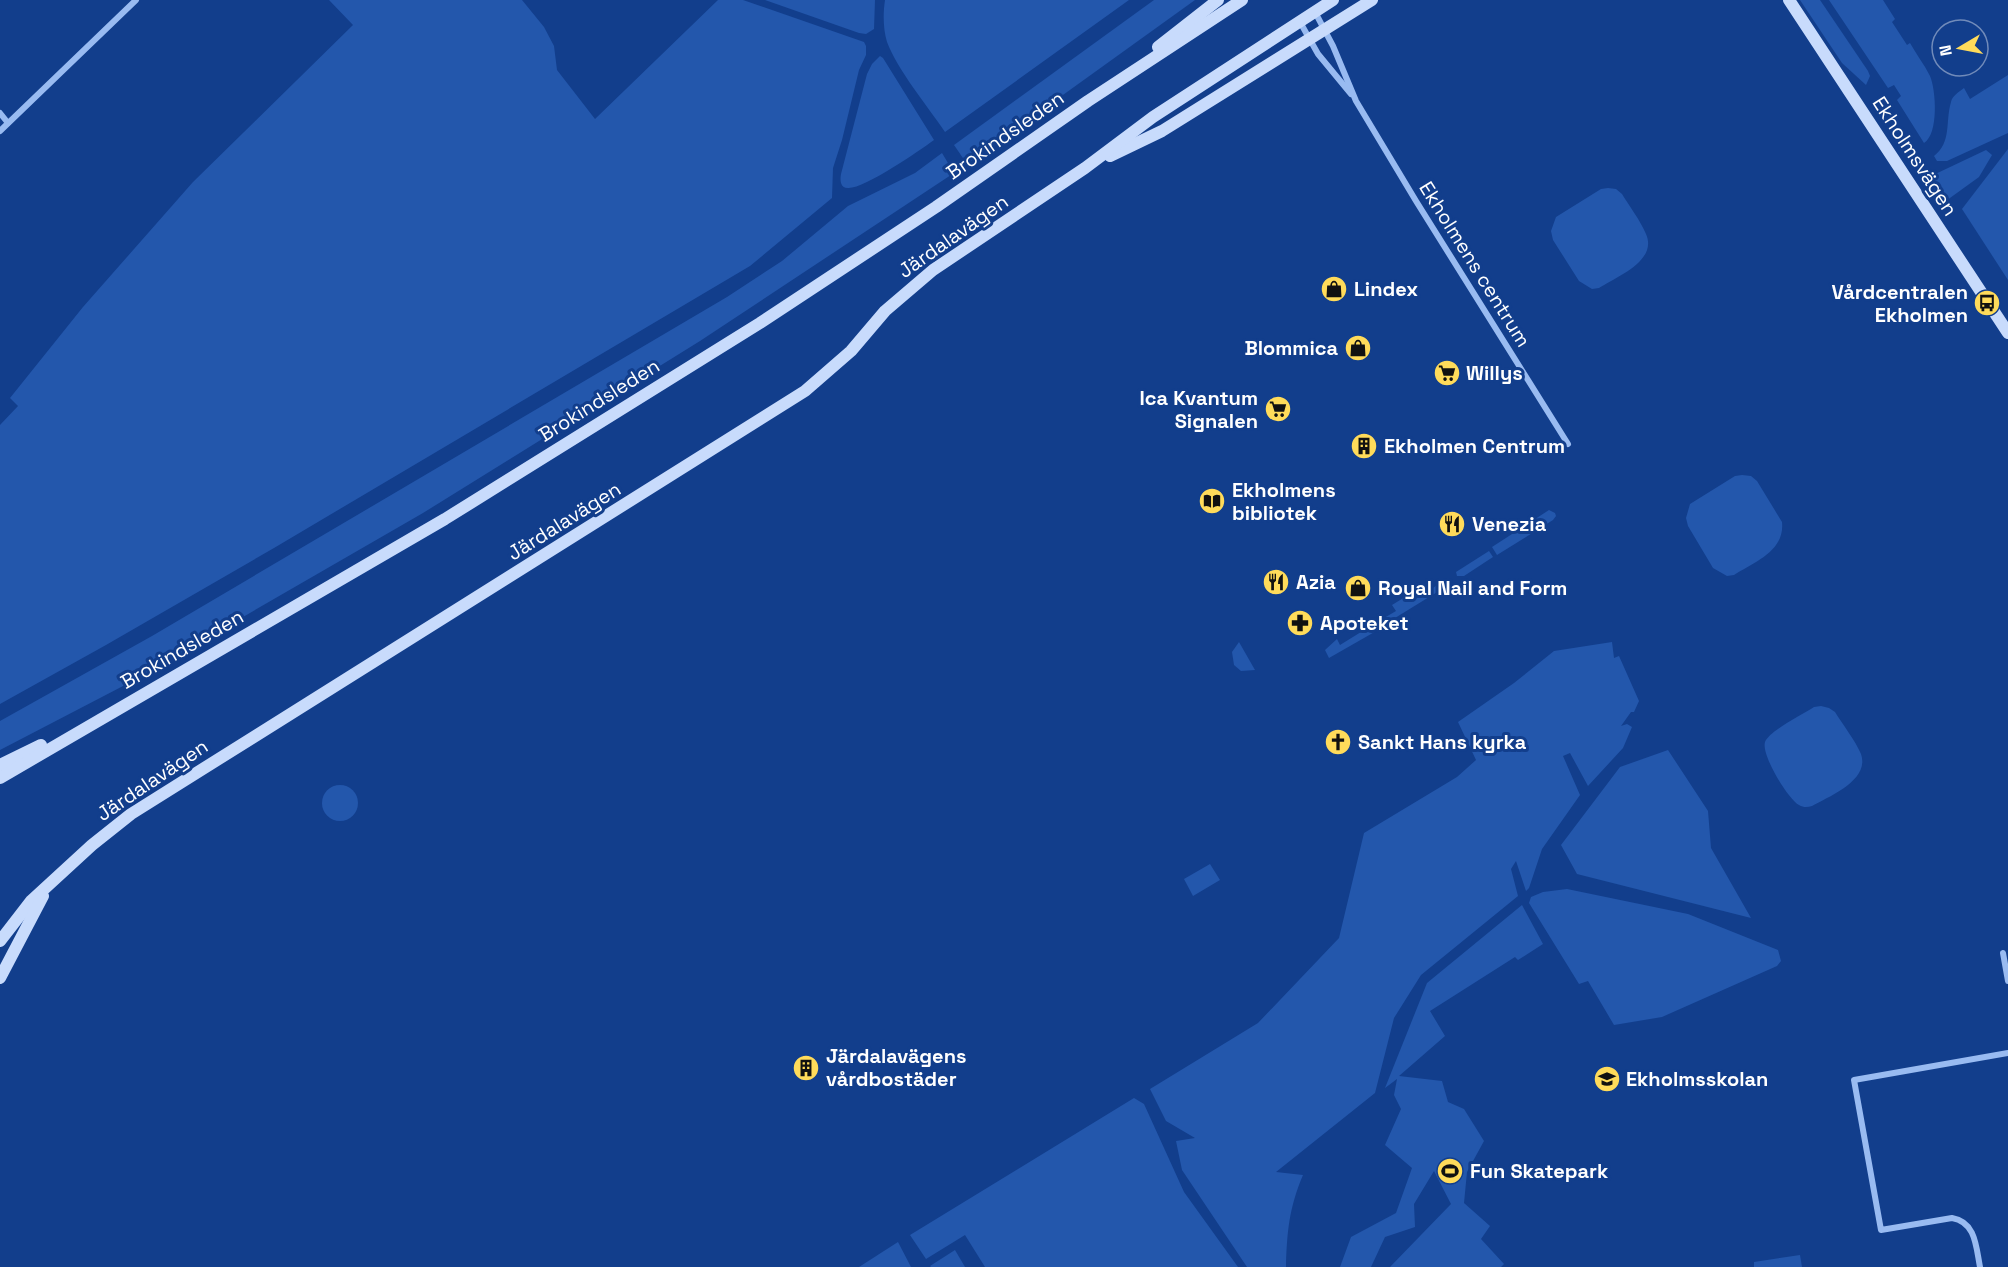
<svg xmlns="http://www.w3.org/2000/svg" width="2008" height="1267" font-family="'Space Grotesk',sans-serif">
<rect width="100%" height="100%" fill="#123e8c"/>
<g fill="#2357ac">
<path d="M329,0H522L544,27L554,46L557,70L595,119L718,0H743L864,42L866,46V55L859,70L842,140L833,168L832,198L750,266L274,548L106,645L0,704V425L18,406L10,398L83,307L193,182L353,25Z"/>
<path d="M765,0H875L874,29L866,34L859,33Z"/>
<path d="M885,0H1129L945,132C927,105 898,71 887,42C883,29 883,13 885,0Z"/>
<path d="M1154,0H1195L967,164L954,145Z"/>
<path d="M1800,0H1820L1868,71L1870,76L1866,85L1842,63Z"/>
<path d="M1829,0H1883L1895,19L1892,22L1907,45L1910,43C1916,54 1924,64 1930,76C1936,90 1939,134 1924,143L1897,100L1901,96L1894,85L1888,88Z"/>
<path d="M880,56L883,58L934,140C919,151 864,189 848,188C840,188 840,180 841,174L867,74L872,64Z"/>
<path d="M2008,75V133L1947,161H1937L1934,156C1952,142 1945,122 1951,102C1952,96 1959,92 1964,88L1970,99Z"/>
<path d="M2008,149V280L1962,209Z"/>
<path d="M1986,150L1992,155L1979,177L1943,203L1928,181L1929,177Z"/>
<path d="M942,153L954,173L700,341L423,513L125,685L0,750V721L152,636L727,297L782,261L848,206L915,173Z"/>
<path d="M1608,188L1616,189L1622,194C1630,207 1640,220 1646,234C1658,261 1616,277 1599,288L1592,289L1579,281L1553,240L1551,231L1556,217L1601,189Z"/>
<path d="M1742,475L1751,476L1757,481L1782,522C1785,551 1755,562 1734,575L1727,576L1713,568L1688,526L1686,518L1690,504L1735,476Z"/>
<path d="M1549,510L1555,513L1556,516L1553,520L1497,555L1492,547Z"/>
<path d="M1489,551L1493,557L1464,576H1457L1456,572Z"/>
<path d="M1444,581L1447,586L1382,626L1379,621L1396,611L1392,605L1405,597L1410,602Z"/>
<path d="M1371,618L1378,630L1329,658L1325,650L1337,639L1340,645L1361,632L1358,626Z"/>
<path d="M1239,642L1255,670L1241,671L1234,665L1232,652Z"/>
<path d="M1612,642L1614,658L1619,656L1639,701L1634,712H1631L1621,726L1627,724L1632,727L1623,748L1588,786L1570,753L1563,756L1580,795L1542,849L1529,888L1526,891L1516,861L1511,869L1518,896L1421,975L1394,1018L1375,1093L1276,1172L1303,1175C1289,1208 1287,1232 1286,1267H1247L1182,1170L1176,1141L1195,1138L1166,1121L1150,1089L1258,1023L1339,938L1364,833L1457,777L1476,760L1458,722L1514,683L1554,651Z"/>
<path d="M1821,706L1829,708L1835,712C1843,725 1855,740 1861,754C1870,780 1830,796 1812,806C1808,807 1804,808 1799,805C1788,799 1761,755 1765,742C1769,731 1803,714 1814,707Z"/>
<path d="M1668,750L1708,811L1711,848L1751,918L1577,874L1561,845L1620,767Z"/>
<circle cx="340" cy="803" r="18"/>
<path d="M1210,864L1220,880L1193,896L1184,879Z"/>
<path d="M1567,889L1688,914L1778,950L1781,961L1777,966L1662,1017L1614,1025L1588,981L1579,984L1529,903L1531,897L1543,892Z"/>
<path d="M1522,905L1543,944L1518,960L1515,957L1430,1011L1445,1036L1399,1076L1442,1081L1448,1102L1464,1109L1484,1141L1467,1172L1464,1203L1490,1226L1481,1239L1504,1264L1501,1267H1390L1451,1204L1434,1171L1414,1204L1415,1227L1385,1237L1371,1267H1340L1351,1237L1396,1213L1412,1168L1385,1145L1401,1109L1394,1095L1397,1079L1385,1088L1427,983Z"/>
<path d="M1134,1098L1144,1104L1184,1192L1238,1267H985L965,1235L926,1259L910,1235Z"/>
<path d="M898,1242L911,1267H859Z"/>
<path d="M955,1250L965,1267H931L930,1266Z"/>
<path d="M1800,1255L1802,1267H1754V1262Z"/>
</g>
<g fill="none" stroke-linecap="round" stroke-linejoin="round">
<g stroke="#99bbf1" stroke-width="6">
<path d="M1315,12L1333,46L1356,101L1416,201L1568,444"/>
<path d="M1300,22L1318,54L1351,94"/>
<path d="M0,113L8,123"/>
<path d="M0,131L136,0"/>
<path d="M2003,953L2008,981"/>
<path d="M1980,1267C1976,1247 1976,1222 1952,1218L1881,1230L1854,1080L2008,1053"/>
</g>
<g stroke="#c8dbfc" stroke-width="12">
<path d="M1789,0L2008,333"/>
<path d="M1158,47L1218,0"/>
<path d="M1110,156L1162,131L1372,0"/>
<path d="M0,765L41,745"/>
<path d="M0,778L445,519L760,323L936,207L1088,101L1242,0"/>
<path d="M0,941L31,901L92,845L131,814L805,391L851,351L885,311L933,270L1085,168L1153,117L1333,0"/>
<path d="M0,978L43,896"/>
</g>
</g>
<defs>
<symbol id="shop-disc" viewBox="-11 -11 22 22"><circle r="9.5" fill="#ffdb5a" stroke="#123e8c"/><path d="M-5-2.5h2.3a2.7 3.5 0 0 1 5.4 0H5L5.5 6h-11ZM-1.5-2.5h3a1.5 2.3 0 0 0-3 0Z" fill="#111"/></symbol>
<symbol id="bus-disc" viewBox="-11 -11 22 22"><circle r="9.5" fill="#ffdb5a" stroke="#123e8c"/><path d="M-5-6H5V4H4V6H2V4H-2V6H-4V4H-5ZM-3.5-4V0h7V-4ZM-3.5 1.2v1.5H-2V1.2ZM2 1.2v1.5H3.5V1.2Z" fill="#111"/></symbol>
<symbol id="supermarket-disc" viewBox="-11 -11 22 22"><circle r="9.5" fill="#ffdb5a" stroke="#123e8c"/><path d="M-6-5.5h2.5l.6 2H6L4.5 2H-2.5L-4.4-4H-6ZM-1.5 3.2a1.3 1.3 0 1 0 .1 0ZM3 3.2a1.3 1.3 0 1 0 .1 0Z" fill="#111"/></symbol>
<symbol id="building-disc" viewBox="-11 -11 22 22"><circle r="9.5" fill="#ffdb5a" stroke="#123e8c"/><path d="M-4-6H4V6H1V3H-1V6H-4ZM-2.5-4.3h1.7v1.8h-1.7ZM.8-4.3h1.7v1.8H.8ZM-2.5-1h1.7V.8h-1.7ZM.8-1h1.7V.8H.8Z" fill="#111"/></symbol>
<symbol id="library-disc" viewBox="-11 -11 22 22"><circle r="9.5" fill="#ffdb5a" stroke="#123e8c"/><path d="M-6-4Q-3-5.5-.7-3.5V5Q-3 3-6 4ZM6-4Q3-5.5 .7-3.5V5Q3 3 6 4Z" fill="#111"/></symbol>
<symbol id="restaurant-disc" viewBox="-11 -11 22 22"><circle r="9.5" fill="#ffdb5a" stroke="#123e8c"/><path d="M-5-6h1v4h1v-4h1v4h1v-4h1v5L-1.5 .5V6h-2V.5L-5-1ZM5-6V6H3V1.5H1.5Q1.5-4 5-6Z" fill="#111"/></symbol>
<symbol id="pharmacy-disc" viewBox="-11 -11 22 22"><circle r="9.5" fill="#ffdb5a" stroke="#123e8c"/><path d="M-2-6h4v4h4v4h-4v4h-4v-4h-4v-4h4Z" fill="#111"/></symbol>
<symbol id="church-disc" viewBox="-11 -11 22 22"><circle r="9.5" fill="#ffdb5a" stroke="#123e8c"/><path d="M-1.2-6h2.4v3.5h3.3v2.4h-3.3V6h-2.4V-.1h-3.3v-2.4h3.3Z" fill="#111"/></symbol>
<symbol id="school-disc" viewBox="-11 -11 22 22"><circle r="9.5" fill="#ffdb5a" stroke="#123e8c"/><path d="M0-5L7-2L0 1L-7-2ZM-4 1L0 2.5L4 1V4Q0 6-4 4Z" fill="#111"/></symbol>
<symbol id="stadium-disc" viewBox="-11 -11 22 22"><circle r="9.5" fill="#ffdb5a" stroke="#123e8c"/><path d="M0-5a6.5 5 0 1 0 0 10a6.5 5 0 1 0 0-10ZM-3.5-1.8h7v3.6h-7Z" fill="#111"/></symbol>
</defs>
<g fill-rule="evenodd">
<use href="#shop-disc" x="1319" y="274" width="30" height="30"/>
<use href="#bus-disc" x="1972" y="288" width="30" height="30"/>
<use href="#shop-disc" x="1343" y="333" width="30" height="30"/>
<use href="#supermarket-disc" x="1432" y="358" width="30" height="30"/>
<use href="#supermarket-disc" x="1263" y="394" width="30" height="30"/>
<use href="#building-disc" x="1349" y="431" width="30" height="30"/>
<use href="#library-disc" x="1197" y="486" width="30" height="30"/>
<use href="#restaurant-disc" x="1437" y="509" width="30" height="30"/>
<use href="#restaurant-disc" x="1261" y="567" width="30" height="30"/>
<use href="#shop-disc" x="1343" y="573" width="30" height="30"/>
<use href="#pharmacy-disc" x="1285" y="608" width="30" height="30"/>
<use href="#church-disc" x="1323" y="727" width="30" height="30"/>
<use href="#building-disc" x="791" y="1053" width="30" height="30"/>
<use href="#school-disc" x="1592" y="1064" width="30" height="30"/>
<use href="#stadium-disc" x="1435" y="1156" width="30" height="30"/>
</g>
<g text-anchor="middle" stroke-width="6" stroke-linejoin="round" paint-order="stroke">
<g font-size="20" fill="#fff" stroke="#123e8c">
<text transform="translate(1005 135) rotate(-35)" y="7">Brokindsleden</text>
<text transform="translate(1915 156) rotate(57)" y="7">Ekholmsvägen</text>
<text transform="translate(953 236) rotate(-35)" y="7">Järdalavägen</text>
<text transform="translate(1475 264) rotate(58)" y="7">Ekholmens centrum</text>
<text transform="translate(599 400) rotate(-32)" y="7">Brokindsleden</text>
<text transform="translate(564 521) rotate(-32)" y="7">Järdalavägen</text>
<text transform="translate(182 649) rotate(-30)" y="7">Brokindsleden</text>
<text transform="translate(152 780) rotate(-34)" y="7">Järdalavägen</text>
</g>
<g font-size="20" font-weight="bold" fill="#fff" stroke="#123e8c" text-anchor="start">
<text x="1354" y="296">Lindex</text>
<text x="1968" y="299" text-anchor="end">Vårdcentralen<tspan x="1968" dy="23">Ekholmen</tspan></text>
<text x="1338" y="355" text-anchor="end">Blommica</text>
<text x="1466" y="380">Willys</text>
<text x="1258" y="405" text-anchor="end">Ica Kvantum<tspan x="1258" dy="23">Signalen</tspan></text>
<text x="1384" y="453">Ekholmen Centrum</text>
<text x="1232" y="497">Ekholmens<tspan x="1232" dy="23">bibliotek</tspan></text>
<text x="1472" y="531">Venezia</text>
<text x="1296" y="589">Azia</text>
<text x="1378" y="595">Royal Nail and Form</text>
<text x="1320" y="630">Apoteket</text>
<text x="1358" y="749">Sankt Hans kyrka</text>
<text x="826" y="1063">Järdalavägens<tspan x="826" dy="23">vårdbostäder</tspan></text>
<text x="1626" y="1086">Ekholmsskolan</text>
<text x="1470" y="1178">Fun Skatepark</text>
</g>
</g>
<g transform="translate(1960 48) rotate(260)"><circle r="28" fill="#123e8c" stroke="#718bba" stroke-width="1.5"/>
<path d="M0-4.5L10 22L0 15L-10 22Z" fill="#ffdb5a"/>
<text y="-9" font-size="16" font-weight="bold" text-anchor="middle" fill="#ffffff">N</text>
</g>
</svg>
